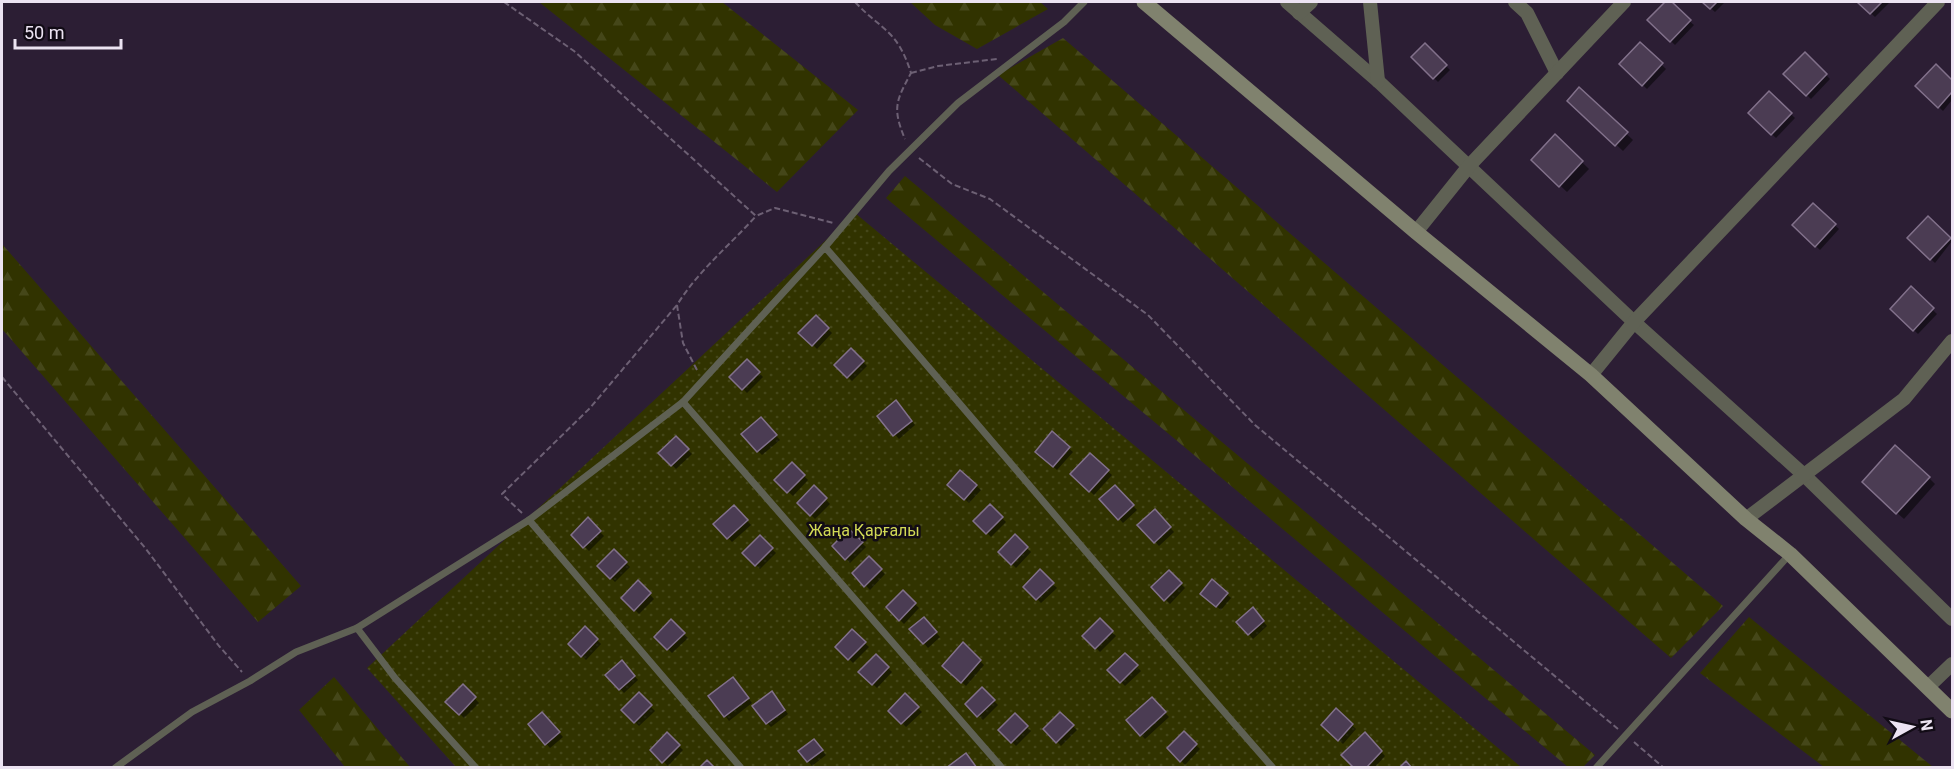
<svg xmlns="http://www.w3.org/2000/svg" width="1954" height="769" font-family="Roboto,sans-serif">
<defs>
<pattern id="forest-firs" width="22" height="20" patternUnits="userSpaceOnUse" patternTransform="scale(1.5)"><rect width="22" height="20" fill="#313300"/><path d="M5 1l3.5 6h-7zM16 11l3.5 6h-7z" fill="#454719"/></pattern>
<pattern id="garden-dots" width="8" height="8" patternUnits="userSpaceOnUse" patternTransform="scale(1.5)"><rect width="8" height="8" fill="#313300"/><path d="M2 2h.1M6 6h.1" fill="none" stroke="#454719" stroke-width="1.8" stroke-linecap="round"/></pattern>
</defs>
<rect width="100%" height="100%" fill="#2c1e34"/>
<g fill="url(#forest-firs)">
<path d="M539,2H722L858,110L777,192Z"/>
<path d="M910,2H1040L1048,9L977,49L935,25Z"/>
<path d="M1063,38L1723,606L1671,658L998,75Z"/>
<path d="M905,176L1595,755L1583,767H1568L886,198Z"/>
<path d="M2,244L301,586L258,622L2,329Z"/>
<path d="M1749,617L1933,767H1824L1700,673Z"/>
<path d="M334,677L410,767H345L299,710Z"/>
</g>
<path fill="url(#garden-dots)" d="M855,213L1521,767H456L367,668Z"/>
<g fill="#0007">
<path d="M1667,2L1694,25L1675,45L1649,20Z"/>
<path d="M1704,2H1725L1715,12Z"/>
<path d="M1859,2H1890L1875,17Z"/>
<path d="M1640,44L1666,69L1647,89L1621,64Z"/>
<path d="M1425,45L1450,70L1438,82L1413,57Z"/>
<path d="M1805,54L1830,79L1811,99L1785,74Z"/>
<path d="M1936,66L1952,82V100L1943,111L1917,86Z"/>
<path d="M1579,89L1633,140L1623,151L1569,100Z"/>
<path d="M1769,93L1795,118L1776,138L1750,113Z"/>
<path d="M1555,136L1589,169L1567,192L1533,160Z"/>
<path d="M1813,205L1839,229L1820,250L1794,225Z"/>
<path d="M1928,218L1952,241L1935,263L1909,238Z"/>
<path d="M1911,289L1937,314L1918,334L1892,309Z"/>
<path d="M816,317L832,333L817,349L801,333Z"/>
<path d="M851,350L867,366L852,381L836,365Z"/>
<path d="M747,361L763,377L747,393L731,377Z"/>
<path d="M900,407L915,425L899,439L879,416Z"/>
<path d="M761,419L780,440L762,455L758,451Z"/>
<path d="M1052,434L1073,452L1057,470L1041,456Z"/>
<path d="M676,438L692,454L676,469L660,453Z"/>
<path d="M1090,455L1112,475L1094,495L1072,474Z"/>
<path d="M792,464L808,480L793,496L776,480Z"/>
<path d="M961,472L981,490L969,503L949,485Z"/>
<path d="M1929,478L1935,484L1904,519L1870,489Z"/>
<path d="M814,487L830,504L815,519L799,503Z"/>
<path d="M1115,487L1137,510L1123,523L1101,499Z"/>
<path d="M990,506L1006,522L991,537L975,521Z"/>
<path d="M734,507L751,525L732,542L715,524Z"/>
<path d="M1155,511L1174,532L1159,546L1139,525Z"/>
<path d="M588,520L604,536L589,551L573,535Z"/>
<path d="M849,531L866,547L850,563L834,546Z"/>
<path d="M1015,536L1031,552L1016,568L1000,552Z"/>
<path d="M760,537L776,553L760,569L744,553Z"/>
<path d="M614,551L630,567L615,582L599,566Z"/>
<path d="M869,558L885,574L870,590L854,573Z"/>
<path d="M1040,572L1057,588L1041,603L1025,587Z"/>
<path d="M1169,572L1185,588L1170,604L1153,587Z"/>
<path d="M638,582L654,599L639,614L623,598Z"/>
<path d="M903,592L919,608L904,624L888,608Z"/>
<path d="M1227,594L1231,598L1221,610L1206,598Z"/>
<path d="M1253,609L1267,626L1253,639L1238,622Z"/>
<path d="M923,619L940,637L928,648L912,629Z"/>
<path d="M1100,621L1116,636L1100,652L1084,636Z"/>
<path d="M671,622L688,638L672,653L656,637Z"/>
<path d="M585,628L601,644L586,660L570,644Z"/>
<path d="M852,631L869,647L853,663L837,647Z"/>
<path d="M963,644L984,665L966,686L944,666Z"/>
<path d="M1125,655L1141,671L1125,686L1109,670Z"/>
<path d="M876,656L892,672L877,688L860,672Z"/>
<path d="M622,662L638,680L624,693L608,675Z"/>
<path d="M737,683L752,703L729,721L710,696Z"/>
<path d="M463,686L479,703L464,718L448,702Z"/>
<path d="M982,689L998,705L983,720L967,704Z"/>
<path d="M639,695L655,711L639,726L623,710Z"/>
<path d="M905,696L922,712L906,727L890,711Z"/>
<path d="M776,698L788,714L771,727L767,723Z"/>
<path d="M1152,699L1169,717L1145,739L1128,721Z"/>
<path d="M1336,710L1356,729L1343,744L1323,725Z"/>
<path d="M1060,714L1077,730L1061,746L1045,729Z"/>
<path d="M1015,715L1031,731L1016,746L1000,730Z"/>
<path d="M546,718L563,737L550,748L530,725Z"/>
<path d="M1184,733L1200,749L1185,765L1169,748Z"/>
<path d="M667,734L683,750L668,766L652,750Z"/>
<path d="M1365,734L1385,756L1374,768H1356Z"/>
<path d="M818,745L826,755L812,766L800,752Z"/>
</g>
<g fill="#4b3c53" stroke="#82718b" stroke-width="1.5">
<path d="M1665,2H1672L1691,20L1670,42L1647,20Z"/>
<path d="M1702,2H1717L1710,9Z"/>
<path d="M1857,2H1882L1870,14Z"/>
<path d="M1640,42L1663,63L1642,86L1619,64Z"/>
<path d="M1425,43L1447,65L1433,79L1411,57Z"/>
<path d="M1805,52L1827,74L1806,96L1783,74Z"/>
<path d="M1936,64L1952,80V92L1938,108L1915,86Z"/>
<path d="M1579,87L1628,132L1615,146L1567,101Z"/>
<path d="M1769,91L1792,113L1771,135L1748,113Z"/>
<path d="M1555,134L1583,161L1559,187L1531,160Z"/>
<path d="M1813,203L1836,224L1815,247L1792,225Z"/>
<path d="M1928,216L1951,238L1930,260L1907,238Z"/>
<path d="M1911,286L1934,308L1913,331L1890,309Z"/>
<path d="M816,315L829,328L812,346L798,333Z"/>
<path d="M851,348L864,361L847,378L834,365Z"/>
<path d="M747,359L760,372L742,390L729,377Z"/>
<path d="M896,400L912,421L893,436L877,416Z"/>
<path d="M761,417L777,435L757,452L741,434Z"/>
<path d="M1052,431L1070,447L1053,467L1035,452Z"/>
<path d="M676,436L689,449L671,466L658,453Z"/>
<path d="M1895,445L1930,477L1896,514L1862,482Z"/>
<path d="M1090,453L1109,470L1089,492L1070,474Z"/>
<path d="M792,462L805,475L787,493L774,480Z"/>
<path d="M960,470L977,485L964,500L947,485Z"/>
<path d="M814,485L827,498L810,516L797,503Z"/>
<path d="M1115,485L1134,505L1118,520L1099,499Z"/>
<path d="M990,504L1003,517L986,534L973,521Z"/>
<path d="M734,505L748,520L727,539L713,524Z"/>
<path d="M1155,509L1171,527L1154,543L1137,525Z"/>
<path d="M588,517L601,531L583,548L571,535Z"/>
<path d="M849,529L863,542L845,560L832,546Z"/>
<path d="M1015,534L1028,547L1011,565L998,552Z"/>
<path d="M760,535L773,548L755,566L742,553Z"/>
<path d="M614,549L627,562L610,579L597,566Z"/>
<path d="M869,556L882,569L864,587L852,573Z"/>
<path d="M1040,569L1054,583L1036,600L1023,587Z"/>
<path d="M1169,570L1182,583L1164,601L1151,587Z"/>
<path d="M1212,579L1228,593L1216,607L1200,594Z"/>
<path d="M638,580L651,593L634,611L621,598Z"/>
<path d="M903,590L916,603L899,621L886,607Z"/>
<path d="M1253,607L1264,621L1248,635L1236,622Z"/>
<path d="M924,617L937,632L923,644L909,629Z"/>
<path d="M1100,618L1113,631L1095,649L1082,636Z"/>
<path d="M671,619L685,633L667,650L654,637Z"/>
<path d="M585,626L598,639L581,657L568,644Z"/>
<path d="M852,629L866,642L848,660L835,647Z"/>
<path d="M963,642L981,660L961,683L942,666Z"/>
<path d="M1125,653L1138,665L1120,683L1107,670Z"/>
<path d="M876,654L889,667L872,685L858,672Z"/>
<path d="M622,660L635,676L619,690L605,675Z"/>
<path d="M733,677L749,698L724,717L708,696Z"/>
<path d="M463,684L476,697L459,715L445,702Z"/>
<path d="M982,687L995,700L977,717L965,704Z"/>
<path d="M772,691L785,710L766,724L752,706Z"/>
<path d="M639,692L652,705L634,723L621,710Z"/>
<path d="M905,693L919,707L901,724L888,711Z"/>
<path d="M1152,697L1166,712L1140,736L1126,720Z"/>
<path d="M1336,708L1353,724L1338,741L1321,725Z"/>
<path d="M542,712L560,732L545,745L528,724Z"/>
<path d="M1060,712L1074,725L1056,743L1043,729Z"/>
<path d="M1015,713L1028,726L1011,743L998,730Z"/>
<path d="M1184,731L1197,744L1180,762L1167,748Z"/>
<path d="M667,732L680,745L662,763L650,750Z"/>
<path d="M1365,732L1382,751L1366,768H1354L1341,755Z"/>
<path d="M814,739L823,750L807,762L798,751Z"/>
<path d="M966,753L977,768H946Z"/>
<path d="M707,760L715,768H699Z"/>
<path d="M1406,761L1412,768H1399Z"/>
</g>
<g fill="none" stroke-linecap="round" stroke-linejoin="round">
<g stroke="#6d6074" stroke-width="2" stroke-dasharray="6 3" stroke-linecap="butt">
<path d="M504,2L574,51L756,216L775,208L833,223"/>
<path d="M855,2C882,31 897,29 911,73C896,101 892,108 905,139"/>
<path d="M911,73L938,66L997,59"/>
<path d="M919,158L952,184L990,199L1148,315L1255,425L1618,729"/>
<path d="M697,370L683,343L677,305C698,271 729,246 756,216"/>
<path d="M2,377L146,549L219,646L242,672"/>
<path d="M522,513L502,494L590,408L677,305"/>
<path d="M1634,742L1664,768"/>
</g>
<g stroke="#5f6154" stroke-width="7">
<path d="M825,247L889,171L958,103L1064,22L1084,2"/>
<path d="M683,402L1002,768"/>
<path d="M529,520L741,768"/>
<path d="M115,768L192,712L250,681L296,652L357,628"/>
<path d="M476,768L395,678L357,628L529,520L683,402L825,247C975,420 1122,596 1273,768"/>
<path d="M1596,768L1790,554"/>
</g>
<g stroke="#5f6154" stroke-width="14">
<path d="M1287,2L1378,81L1634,322L1805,476L1952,619"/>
<path d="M1370,2L1378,81"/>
<path d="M1515,2L1527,13L1557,73"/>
<path d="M1299,13L1311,2"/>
<path d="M1416,232L1469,166L1624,2"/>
<path d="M1591,375L1634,322L1938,2"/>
<path d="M1746,519L1904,399L1952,341"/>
<path d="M1928,687L1952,664"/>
</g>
<path stroke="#80826e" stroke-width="15" d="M1144,2L1416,232L1591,375L1746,519L1790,554L1952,711"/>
</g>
<g text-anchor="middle" stroke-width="5" stroke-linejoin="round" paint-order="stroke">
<g font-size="16" fill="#d1d955" stroke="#110b15">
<text x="864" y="536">Жаңа Қарғалы</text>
</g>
</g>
<rect width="1954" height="769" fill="none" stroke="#ece3f2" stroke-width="6"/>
<g transform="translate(1912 727) rotate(82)" stroke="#110b15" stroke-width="4.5" paint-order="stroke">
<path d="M0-4.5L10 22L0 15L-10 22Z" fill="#ece3f2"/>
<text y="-9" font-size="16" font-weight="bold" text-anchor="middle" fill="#ece3f2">N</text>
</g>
<path d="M15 39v9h106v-9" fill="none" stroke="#ece3f2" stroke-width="3"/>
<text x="24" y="39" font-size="18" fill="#ece3f2" stroke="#110b15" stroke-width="4.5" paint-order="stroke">50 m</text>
</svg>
